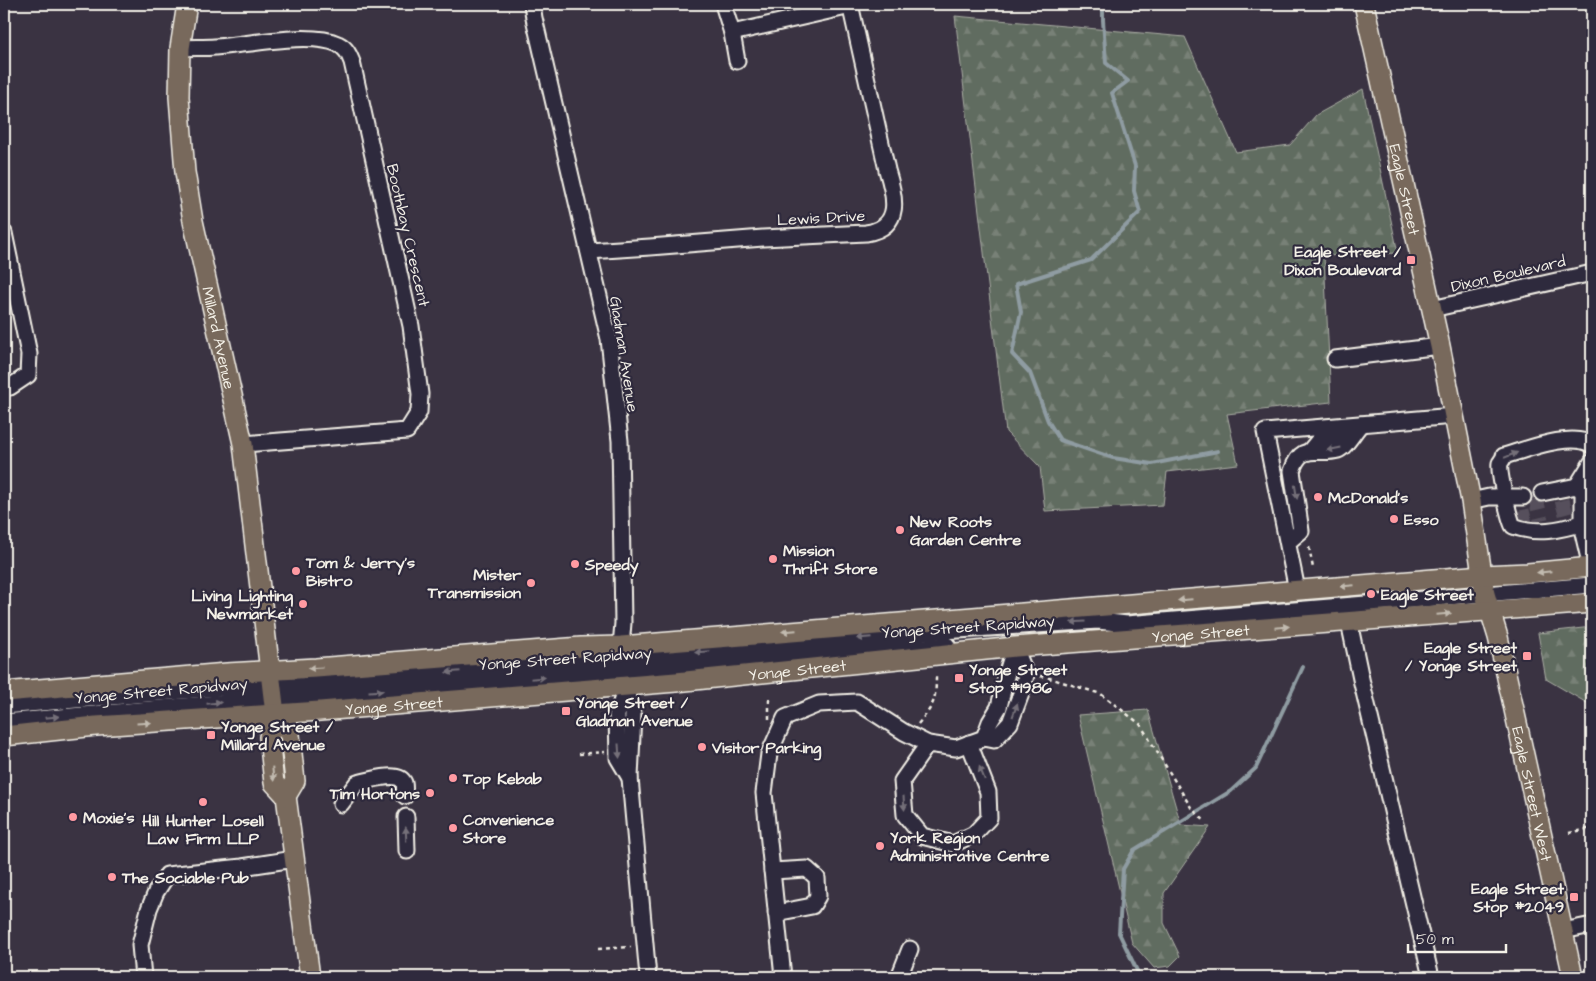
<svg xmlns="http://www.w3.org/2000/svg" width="1596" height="981" font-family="'Architects Daughter',sans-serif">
<defs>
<pattern id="forest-firs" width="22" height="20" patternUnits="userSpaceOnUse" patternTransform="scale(1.25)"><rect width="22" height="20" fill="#616c60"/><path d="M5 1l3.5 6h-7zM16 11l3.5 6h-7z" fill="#788177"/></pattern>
</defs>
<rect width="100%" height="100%" fill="#3a3342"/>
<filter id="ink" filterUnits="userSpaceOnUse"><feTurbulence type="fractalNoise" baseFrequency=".02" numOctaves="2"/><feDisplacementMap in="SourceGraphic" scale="10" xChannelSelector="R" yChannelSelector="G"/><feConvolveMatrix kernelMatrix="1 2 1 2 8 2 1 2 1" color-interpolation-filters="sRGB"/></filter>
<g filter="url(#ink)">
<g fill="url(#forest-firs)" stroke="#aaaea4">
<path d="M955,16L1185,37L1236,152L1290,145L1316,115L1363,89L1398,253L1324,256L1331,402L1227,414L1238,464L1167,472L1163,505L1045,511L1040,467L1006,432Z"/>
<path d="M1592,627V706L1546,679L1538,633Z"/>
<path d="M1148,710L1181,825L1210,827L1164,893V923L1180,956L1170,966L1154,968L1132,943L1078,715Z"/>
</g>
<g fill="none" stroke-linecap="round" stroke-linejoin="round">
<g stroke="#8f9ca2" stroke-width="4">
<path d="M1103,4V20L1106,63L1128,81L1112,93L1135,166L1134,191L1140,212L1091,260L1016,284L1021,312L1012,354L1030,373L1048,421L1060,440L1113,458L1152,464L1218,451"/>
<path d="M1140,977L1119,933L1123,869L1134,850L1231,791L1256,768L1303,667"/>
</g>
<g stroke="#56505b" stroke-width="15" stroke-dasharray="15 8" stroke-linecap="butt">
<path d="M1535,495L1541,520"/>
<path d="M1562,500L1566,514"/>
<path d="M1522,510L1525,524"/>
</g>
<defs>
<g id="minor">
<path d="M532,4L534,18L609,339L620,441L623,623L621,646L626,687L633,714L630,778L648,977"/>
<path d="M723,4L732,33L737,61"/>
<path d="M732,33L851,6"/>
<path d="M180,48C192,47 203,48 215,47C247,45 310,31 338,44C346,48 349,54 352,62L411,326L420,394L419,412L407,431L243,444"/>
<path d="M4,233L29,354L28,375L10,387L4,388"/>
<path d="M589,251L650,247L763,238L866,233C903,227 895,196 887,170L850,4"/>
<path d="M1432,309L1592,273"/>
<path d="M1335,359L1440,346"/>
<path d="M1309,452L1318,441L1351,434"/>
<path d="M1577,486L1592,462"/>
<path d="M1542,493L1577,486L1583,492V533L1591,567"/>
<path d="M1471,501L1489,497H1523"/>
<path d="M1582,523C1560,530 1536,535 1513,526C1509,517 1498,472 1500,463C1501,462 1504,457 1504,456C1525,450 1573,431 1592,445"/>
<path d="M1288,542L1301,531L1292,471C1302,441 1316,456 1338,450C1345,448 1355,430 1361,424"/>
<path d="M1297,590L1265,432L1454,416"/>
<path d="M1349,622L1361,679L1431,977"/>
<path d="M626,687L617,715L618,758L630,778"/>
<path d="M4,706L207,689L328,682L685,654L928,632L1098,621L1127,624L1592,585"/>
<path d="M4,722L217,703L947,645"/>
<path d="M984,738L990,722L999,707L1007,672L1015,647"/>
<path d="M928,744L902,781L905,815L922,836L953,844L974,834L989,818L988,792L969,743"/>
<path d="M341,804L357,783C367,781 399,770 404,783C405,786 404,793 405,796"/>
<path d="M406,817L407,851"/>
<path d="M772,871L807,869L817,878L818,896L812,906L776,913"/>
<path d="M1563,931L1592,925"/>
<path d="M143,977L140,945L149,909L156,892L167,875L242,867L294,859"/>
<path d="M783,977L764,793L769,754L785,718L819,704L857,702L904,732L928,744L956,748L984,738L994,740L1010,723L1022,691L1026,675L1015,647"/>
<path d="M899,977L910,949"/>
</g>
<g id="major">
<path id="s1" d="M187,4L180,48L179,97L185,172L193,221L243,444L275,714L269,737L274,783L286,796L310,977"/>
<path id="s2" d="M1364,4L1440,346L1471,501L1485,594L1498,637L1573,977"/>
<path d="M4,692L227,673L316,668L581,647L621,646L1482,575L1528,573L1592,567"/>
<path d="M275,714L290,735L295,781L286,796"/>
<path id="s3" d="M4,736L96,726L320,711L676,682L1015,647L1592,603"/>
</g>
</defs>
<use href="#minor" stroke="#f4f1e8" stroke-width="19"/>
<use href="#major" stroke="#f4f1e8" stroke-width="22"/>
<g stroke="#f4f1e8" stroke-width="2.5" stroke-dasharray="4 4" stroke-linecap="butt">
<path d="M1309,547L1313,568"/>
<path d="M1040,676L1046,677L1101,694L1140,724L1192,809L1206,822"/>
<path d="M769,719V696"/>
<path d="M918,724C934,705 936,701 936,676"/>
<path d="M579,754L605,752"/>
<path d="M1569,833L1592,828"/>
<path d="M598,949L631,947"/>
</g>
<use href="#minor" stroke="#2f2a3d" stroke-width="15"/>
<use href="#major" stroke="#78695c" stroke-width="19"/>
</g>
<defs><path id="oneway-solid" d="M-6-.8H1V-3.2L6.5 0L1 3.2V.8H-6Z" transform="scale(1.25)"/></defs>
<g fill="#747079">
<use href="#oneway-solid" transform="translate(1334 449) rotate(169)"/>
<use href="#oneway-solid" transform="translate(1511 455) rotate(-22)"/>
<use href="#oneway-solid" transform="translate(1296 492) rotate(81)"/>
<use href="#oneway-solid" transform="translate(1078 622) rotate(176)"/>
<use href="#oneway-solid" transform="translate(864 638) rotate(175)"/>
<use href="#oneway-solid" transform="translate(702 652) rotate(175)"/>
<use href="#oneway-solid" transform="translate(453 672) rotate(175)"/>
<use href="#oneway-solid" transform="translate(538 678) rotate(-5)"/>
<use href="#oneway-solid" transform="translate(376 691) rotate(-4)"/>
<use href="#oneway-solid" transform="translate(214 703) rotate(-5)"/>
<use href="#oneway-solid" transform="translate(1015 710) rotate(-70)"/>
<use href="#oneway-solid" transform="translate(52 717) rotate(-5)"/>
<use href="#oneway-solid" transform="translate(619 751) rotate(86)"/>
<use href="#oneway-solid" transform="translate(982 773) rotate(-112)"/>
<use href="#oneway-solid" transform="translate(904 803) rotate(86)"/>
<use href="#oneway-solid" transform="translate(406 834) rotate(-92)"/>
</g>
<g fill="#c2bbb0">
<use href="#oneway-solid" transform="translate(1544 572) rotate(174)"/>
<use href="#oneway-solid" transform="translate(1347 586) rotate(175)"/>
<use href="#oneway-solid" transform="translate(1185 600) rotate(175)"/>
<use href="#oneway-solid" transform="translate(1444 614) rotate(-5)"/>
<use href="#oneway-solid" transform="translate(1282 627) rotate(-5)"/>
<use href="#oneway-solid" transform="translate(789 631) rotate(175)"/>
<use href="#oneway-solid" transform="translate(315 668) rotate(177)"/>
<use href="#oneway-solid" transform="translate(144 723) rotate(-4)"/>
<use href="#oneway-solid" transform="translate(273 774) rotate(84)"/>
</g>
</g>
<g fill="#ff9aa2" stroke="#2f2a3d" stroke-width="2">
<rect x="1406" y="255" width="10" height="10" rx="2.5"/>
<circle cx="1318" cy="497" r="5"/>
<circle cx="1394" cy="519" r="5"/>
<circle cx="900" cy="530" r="5"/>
<circle cx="773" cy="559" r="5"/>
<circle cx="575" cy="564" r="5"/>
<circle cx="296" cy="571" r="5"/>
<circle cx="531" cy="583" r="5"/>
<circle cx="1371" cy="594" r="5"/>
<circle cx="303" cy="604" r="5"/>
<rect x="1522" y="651" width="10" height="10" rx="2.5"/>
<rect x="954" y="673" width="10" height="10" rx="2.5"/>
<rect x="561" y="706" width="10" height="10" rx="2.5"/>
<rect x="206" y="730" width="10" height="10" rx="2.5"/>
<circle cx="702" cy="747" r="5"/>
<circle cx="453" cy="778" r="5"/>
<circle cx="430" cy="793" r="5"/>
<circle cx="203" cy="802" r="5"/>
<circle cx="73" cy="817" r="5"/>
<circle cx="453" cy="828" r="5"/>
<circle cx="880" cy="846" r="5"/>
<circle cx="112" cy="877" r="5"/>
<rect x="1569" y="892" width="10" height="10" rx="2.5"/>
</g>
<g text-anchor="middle" stroke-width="4.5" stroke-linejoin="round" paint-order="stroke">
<g font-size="16" fill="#f4f1e8" stroke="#2f2a3d">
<text dy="6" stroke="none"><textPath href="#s2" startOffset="190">Eagle Street</textPath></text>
<text transform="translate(821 217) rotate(-3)" y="6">Lewis Drive</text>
<text transform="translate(409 235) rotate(77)" y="6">Boothbay Crescent</text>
<text transform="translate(1508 273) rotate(-13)" y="6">Dixon Boulevard</text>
<text dy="6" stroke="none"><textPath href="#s1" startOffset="338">Millard Avenue</textPath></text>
<text transform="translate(625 354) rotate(81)" y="6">Gladman Avenue</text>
<text transform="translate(968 626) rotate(-4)" y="6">Yonge Street Rapidway</text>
<text dy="6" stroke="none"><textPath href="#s3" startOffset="1201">Yonge Street</textPath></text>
<text transform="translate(565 658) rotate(-4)" y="6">Yonge Street Rapidway</text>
<text dy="6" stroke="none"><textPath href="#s3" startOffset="796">Yonge Street</textPath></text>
<text transform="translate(161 690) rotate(-5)" y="6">Yonge Street Rapidway</text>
<text dy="6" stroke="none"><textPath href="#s3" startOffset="391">Yonge Street</textPath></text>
<text dy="6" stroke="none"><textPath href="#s2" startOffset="808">Eagle Street West</textPath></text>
</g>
<g font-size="16" font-weight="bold" fill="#f4f1e8" stroke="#2f2a3d" text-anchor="start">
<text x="1401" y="257" text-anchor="end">Eagle Street /<tspan x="1401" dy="18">Dixon Boulevard</tspan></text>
<text x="1328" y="503">McDonald's</text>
<text x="1404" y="525">Esso</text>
<text x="910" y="527">New Roots<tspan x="910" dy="18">Garden Centre</tspan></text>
<text x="783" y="556">Mission<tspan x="783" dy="18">Thrift Store</tspan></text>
<text x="306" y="568">Tom &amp; Jerry's<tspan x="306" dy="18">Bistro</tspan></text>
<text x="585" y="570">Speedy</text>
<text x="521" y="580" text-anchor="end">Mister<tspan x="521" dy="18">Transmission</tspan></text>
<text x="1381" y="600">Eagle Street</text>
<text x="293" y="601" text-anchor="end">Living Lighting<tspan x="293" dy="18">Newmarket</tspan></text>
<text x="1517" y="653" text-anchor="end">Eagle Street<tspan x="1517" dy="18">/ Yonge Street</tspan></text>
<text x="969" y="675">Yonge Street<tspan x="969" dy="18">Stop #1986</tspan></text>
<text x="576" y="708">Yonge Street /<tspan x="576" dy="18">Gladman Avenue</tspan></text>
<text x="221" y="732">Yonge Street /<tspan x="221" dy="18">Millard Avenue</tspan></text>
<text x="712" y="753">Visitor Parking</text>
<text x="463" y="784">Top Kebab</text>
<text x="420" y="799" text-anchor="end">Tim Hortons</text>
<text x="83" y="823">Moxie's</text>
<text x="463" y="825">Convenience<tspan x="463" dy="18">Store</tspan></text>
<text x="203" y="826" text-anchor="middle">Hill Hunter Losell<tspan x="203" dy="18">Law Firm LLP</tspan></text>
<text x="890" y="843">York Region<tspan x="890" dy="18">Administrative Centre</tspan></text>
<text x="122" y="883">The Sociable Pub</text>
<text x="1564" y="894" text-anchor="end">Eagle Street<tspan x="1564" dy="18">Stop #2049</tspan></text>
</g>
</g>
<rect width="1596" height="981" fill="none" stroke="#2f2a3d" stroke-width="20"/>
<rect x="10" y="10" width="1576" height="961" fill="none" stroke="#f4f1e8" stroke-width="2" filter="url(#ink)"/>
<path d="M1408 944v8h98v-8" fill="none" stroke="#f4f1e8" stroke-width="2.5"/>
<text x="1416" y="944" font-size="15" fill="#f4f1e8" stroke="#2f2a3d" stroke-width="4" paint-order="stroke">50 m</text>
</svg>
